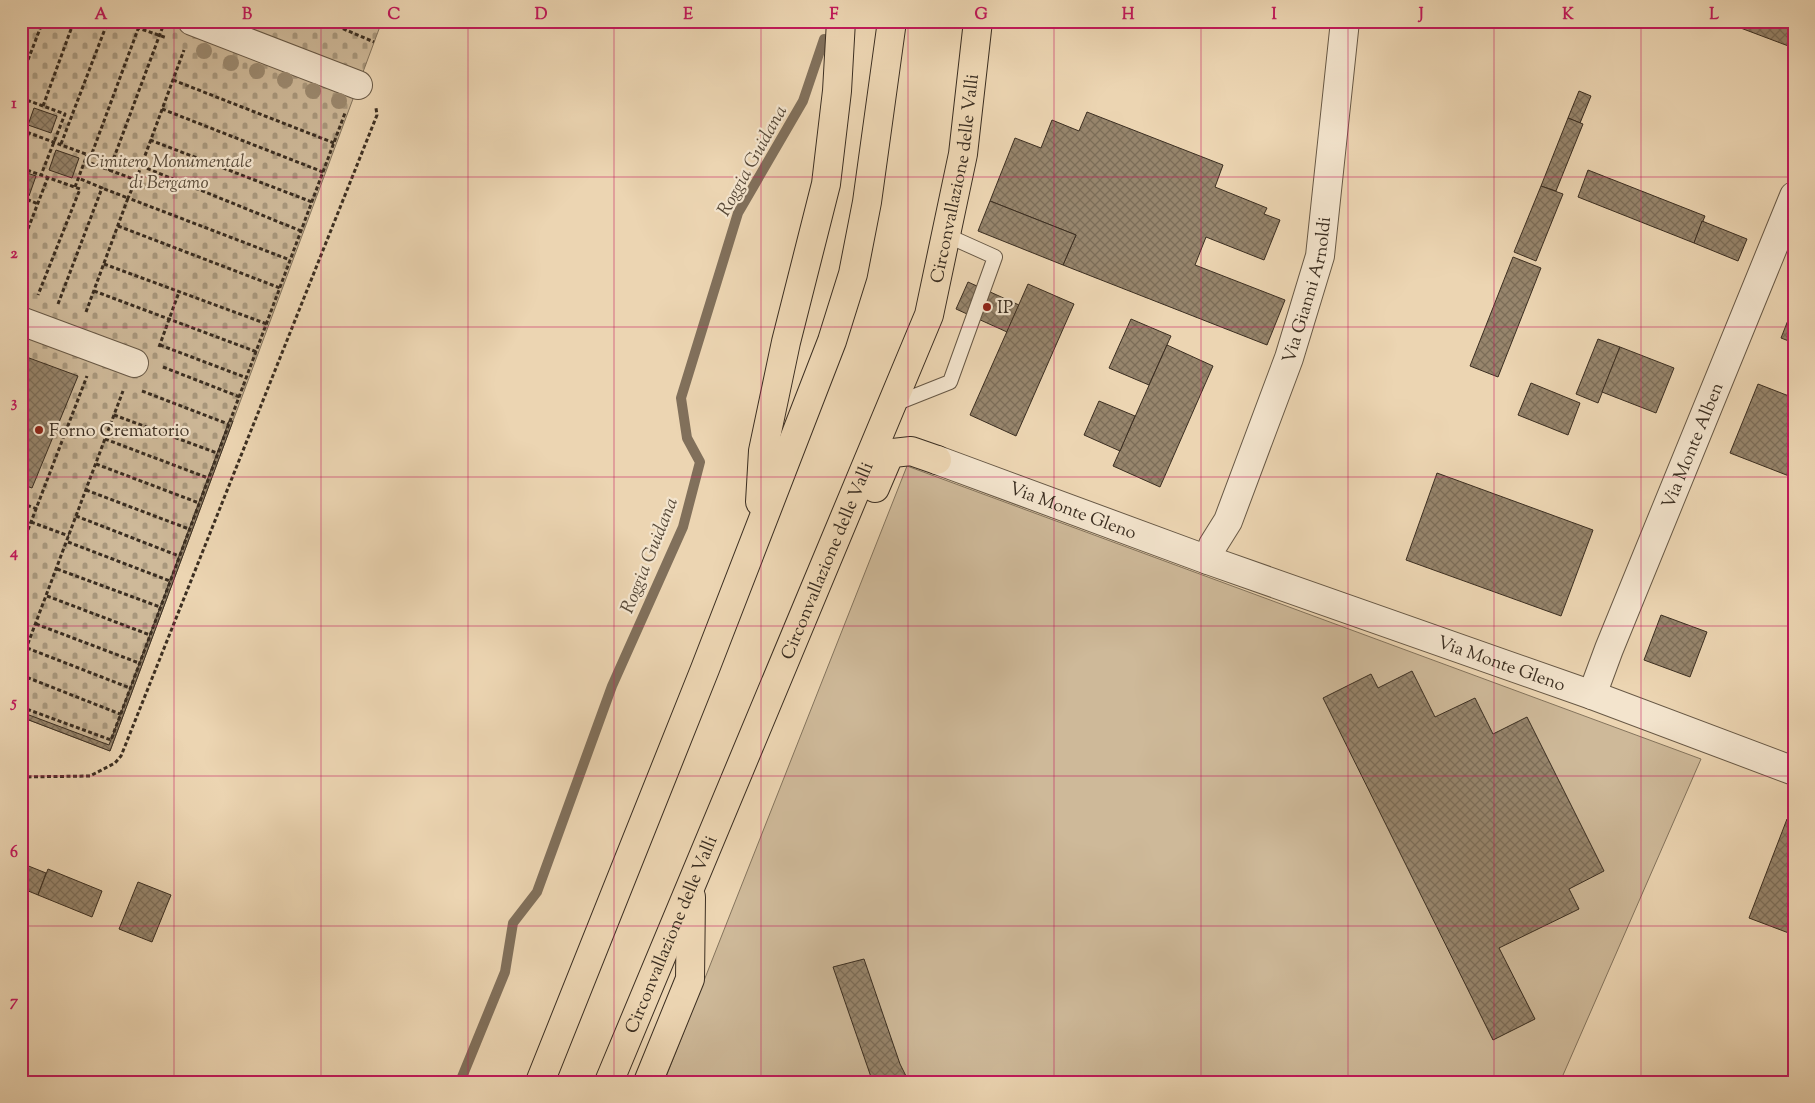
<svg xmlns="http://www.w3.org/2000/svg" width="1815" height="1103" font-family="'Sorts Mill Goudy',serif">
<defs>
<pattern id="cemetery-stones" width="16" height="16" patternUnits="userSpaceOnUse" patternTransform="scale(1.25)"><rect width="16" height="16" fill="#ceb999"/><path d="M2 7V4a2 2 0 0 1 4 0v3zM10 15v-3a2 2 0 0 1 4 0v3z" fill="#a8977c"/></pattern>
<pattern id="building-cross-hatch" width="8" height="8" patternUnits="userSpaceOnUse" patternTransform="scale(1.25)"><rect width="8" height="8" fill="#97856c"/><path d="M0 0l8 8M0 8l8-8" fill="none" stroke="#7c6d58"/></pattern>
</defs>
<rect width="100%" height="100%" fill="#ecd5b2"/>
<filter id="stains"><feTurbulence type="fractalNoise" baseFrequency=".004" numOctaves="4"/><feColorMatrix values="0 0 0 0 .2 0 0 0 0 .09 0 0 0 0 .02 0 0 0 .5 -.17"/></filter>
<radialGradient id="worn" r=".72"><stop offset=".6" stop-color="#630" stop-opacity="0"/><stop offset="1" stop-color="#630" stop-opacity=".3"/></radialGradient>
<path fill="url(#cemetery-stones)" stroke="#84745d" d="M21,21H382L110,751L21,717Z"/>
<path fill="#ceb999" stroke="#84745d" d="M907,466L1701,759L1560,1082H664Z"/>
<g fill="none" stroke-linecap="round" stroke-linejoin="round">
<path stroke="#81705b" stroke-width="10" d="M460,1082L505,972L513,923L537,892L612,686L683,527L700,462L687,438L681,398L738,213L803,101L824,39"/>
</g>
<g fill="url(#building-cross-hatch)" stroke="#3b2e21">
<path d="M1741,21H1794V40L1791,47L1738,27Z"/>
<path d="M1579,91L1591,96L1580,123L1568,118Z"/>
<path d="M34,108L57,116L51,133L28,125Z"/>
<path d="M1087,112L1223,165L1215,187L1267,208L1264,214L1280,220L1264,260L1206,237L1195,265L1285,300L1267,345L1063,265L1076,235L990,201L1015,138L1041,148L1052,120L1079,131Z"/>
<path d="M1568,118L1583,124L1556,191L1541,186Z"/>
<path d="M56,150L79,158L72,178L49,170Z"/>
<path d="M1588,170L1705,216L1694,243L1578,197Z"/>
<path d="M21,171L36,176L29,196L21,193Z"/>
<path d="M1541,186L1563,194L1536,261L1514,252Z"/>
<path d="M990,201L1076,235L1063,265L978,231Z"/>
<path d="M1702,221L1747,239L1738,261L1694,243Z"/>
<path d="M1513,257L1541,268L1498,377L1470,366Z"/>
<path d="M968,282L1019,305L1007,332L956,309Z"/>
<path d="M1028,284L1074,304L1016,436L970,415Z"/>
<path d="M1794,305V343L1781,338Z"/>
<path d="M1131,319L1171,336L1149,385L1109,368Z"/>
<path d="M1598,339L1620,347L1598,403L1576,394Z"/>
<path d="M1167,345L1213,366L1160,487L1113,466Z"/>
<path d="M1620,347L1674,368L1656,413L1602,392Z"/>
<path d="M21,355L78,376L32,488L21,484Z"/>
<path d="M1531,383L1580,403L1568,435L1518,415Z"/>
<path d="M1758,384L1794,398V463L1789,476L1730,453Z"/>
<path d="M1099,401L1135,416L1120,451L1084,435Z"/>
<path d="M229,421H233L110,751L21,717V712L109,745Z"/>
<path d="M1437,473L1593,530L1561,616L1406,560Z"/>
<path d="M1661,615L1707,632L1690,677L1644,660Z"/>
<path d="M1412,671L1435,717L1475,698L1493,734L1527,717L1604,871L1569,889L1579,909L1499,948L1535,1019L1493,1040L1323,698L1371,674L1378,688Z"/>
<path d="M1787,819L1794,822V935L1749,918Z"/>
<path d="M21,863L46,873L38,895L21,888Z"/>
<path d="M48,869L102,891L92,917L38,895Z"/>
<path d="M138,882L171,895L152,942L119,929Z"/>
<path d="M864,959L900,1064L909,1082H873L871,1077L833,967Z"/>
</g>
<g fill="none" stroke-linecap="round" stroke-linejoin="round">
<defs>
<path id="lane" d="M892,405L950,382L995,257L946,235"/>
<g id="street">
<path d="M192,21L358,85"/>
<path d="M21,321L134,363"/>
<path id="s1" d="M937,460L1208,560L1592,695L1794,771"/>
<path id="s2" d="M1208,560L1213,545L1228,521L1289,358L1320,256L1345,21"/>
<path id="s3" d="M1592,695L1609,649L1794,196"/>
</g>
<g id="highway">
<path d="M875,488L887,460L893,453L911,451L937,460"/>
<path d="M760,502L763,451L786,342L826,184L837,91L841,21"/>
<path d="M540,1082L705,669L832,341L853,274L867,202L892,21"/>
<path id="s4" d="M609,1082L929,315L963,154L978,21"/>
<path d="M648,1082L690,979L691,897"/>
</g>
</defs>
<use href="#lane" stroke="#675845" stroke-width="16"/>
<use href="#street" stroke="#675845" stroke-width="30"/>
<use href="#highway" stroke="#3b2e21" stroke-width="30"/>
<g stroke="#3b2e21" stroke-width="3" stroke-dasharray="4 2.5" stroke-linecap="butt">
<path d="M118,21L167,38"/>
<path d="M325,21L374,42"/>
<path d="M288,28L291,21"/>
<path d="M21,78L43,21"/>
<path d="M173,80L334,143"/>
<path d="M21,98L65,114L41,175"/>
<path d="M43,106L74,21"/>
<path d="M162,109L323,172"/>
<path d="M21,130L91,156L141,21"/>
<path d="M150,140L312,202"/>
<path d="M61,144L108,21"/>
<path d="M21,156L29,132"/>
<path d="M85,161L136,180L128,198L290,260"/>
<path d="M141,166L301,231"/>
<path d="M21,168L80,189L38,295"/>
<path d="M109,171L163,26"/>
<path d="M136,180L184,50"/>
<path d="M75,187L87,155"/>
<path d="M21,197L38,204"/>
<path d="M118,226L280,288"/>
<path d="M21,247L48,177"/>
<path d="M104,264L267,324"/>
<path d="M94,291L257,352"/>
<path d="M58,304L102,188L78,178"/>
<path d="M86,312L128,198L102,188"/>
<path d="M160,345L247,378"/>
<path d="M159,347L179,292"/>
<path d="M163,367L240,397"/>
<path d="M142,391L228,424"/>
<path d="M114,415L217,453"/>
<path d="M105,439L208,478"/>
<path d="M96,464L199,503"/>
<path d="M86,490L189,529"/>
<path d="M21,503L37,509"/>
<path d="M76,516L179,556"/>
<path d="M31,522L69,536"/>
<path d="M68,542L170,581"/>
<path d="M21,548L87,376"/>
<path d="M57,569L160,607"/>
<path d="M47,596L150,635"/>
<path d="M36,624L139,663"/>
<path d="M27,648L130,688"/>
<path d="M21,662L123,391"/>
<path d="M21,675L120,714"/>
<path d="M21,707L111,740L345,113"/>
<path d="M21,777L90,776L115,763L121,756L377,115L376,108"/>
</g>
<use href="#lane" stroke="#f3e4cd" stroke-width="14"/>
<use href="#street" stroke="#f3e4cd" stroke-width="28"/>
<use href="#highway" stroke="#ecd5b2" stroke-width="28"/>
</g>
<g fill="#9b896f">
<circle cx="204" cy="51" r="8"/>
<circle cx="231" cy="63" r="8"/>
<circle cx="257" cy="71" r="8"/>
<circle cx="285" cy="80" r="8"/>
<circle cx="313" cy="91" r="8"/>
<circle cx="339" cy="101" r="8"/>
</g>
<path fill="none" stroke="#c2185b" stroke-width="1" stroke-opacity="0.55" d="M174,21V1082M321,21V1082M468,21V1082M614,21V1082M761,21V1082M908,21V1082M1054,21V1082M1201,21V1082M1348,21V1082M1494,21V1082M1641,21V1082M21,177H1794M21,327H1794M21,477H1794M21,626H1794M21,776H1794M21,926H1794"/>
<g fill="#8f2418" stroke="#f3e4cd" stroke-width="2">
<circle cx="987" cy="307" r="5"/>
<circle cx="39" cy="430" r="5"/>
</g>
<g text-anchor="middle" stroke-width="4.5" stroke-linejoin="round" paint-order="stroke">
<g font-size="18" font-style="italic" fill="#584a39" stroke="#f3e4cd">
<text x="169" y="167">Cimitero Monumentale<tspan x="169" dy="21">di Bergamo</tspan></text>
</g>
<g font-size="18" fill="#3b2e21" stroke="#f3e4cd">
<text dy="6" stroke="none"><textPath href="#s4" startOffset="970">Circonvallazione delle Valli</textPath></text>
<text dy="6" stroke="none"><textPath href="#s2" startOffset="289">Via Gianni Arnoldi</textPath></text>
<text dy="6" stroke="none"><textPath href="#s3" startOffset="269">Via Monte Alben</textPath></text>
<text dy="6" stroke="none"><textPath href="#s1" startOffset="145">Via Monte Gleno</textPath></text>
<text dy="6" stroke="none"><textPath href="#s4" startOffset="565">Circonvallazione delle Valli</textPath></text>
<text dy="6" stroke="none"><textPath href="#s1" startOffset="600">Via Monte Gleno</textPath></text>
<text dy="6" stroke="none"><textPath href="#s4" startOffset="160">Circonvallazione delle Valli</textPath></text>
</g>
<g font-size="18" fill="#3b2e21" stroke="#f3e4cd" text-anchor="start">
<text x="997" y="313">IP</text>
<text x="49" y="436">Forno Crematorio</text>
</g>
<g font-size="19" font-style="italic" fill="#584a39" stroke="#f3e4cd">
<text transform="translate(751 160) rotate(-61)" y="7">Roggia Guidana</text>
<text transform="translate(648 555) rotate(-68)" y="7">Roggia Guidana</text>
</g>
</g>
<rect width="1815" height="1103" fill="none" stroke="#ecd5b2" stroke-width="55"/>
<rect x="28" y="28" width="1760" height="1048" fill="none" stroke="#c2185b" stroke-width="2"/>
<g font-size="16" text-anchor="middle" font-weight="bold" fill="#c2185b">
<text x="101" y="19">A</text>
<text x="247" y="19">B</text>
<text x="394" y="19">C</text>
<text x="541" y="19">D</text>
<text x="688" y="19">E</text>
<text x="834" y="19">F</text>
<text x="981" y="19">G</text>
<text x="1128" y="19">H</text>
<text x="1274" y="19">I</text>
<text x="1421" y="19">J</text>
<text x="1568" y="19">K</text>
<text x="1714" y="19">L</text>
<text x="14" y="108">1</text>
<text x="14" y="258">2</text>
<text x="14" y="407">3</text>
<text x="14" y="557">4</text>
<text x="14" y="707">5</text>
<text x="14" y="857">6</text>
<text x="14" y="1006">7</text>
</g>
<rect width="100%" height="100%" filter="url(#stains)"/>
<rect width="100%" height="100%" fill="url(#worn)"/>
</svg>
